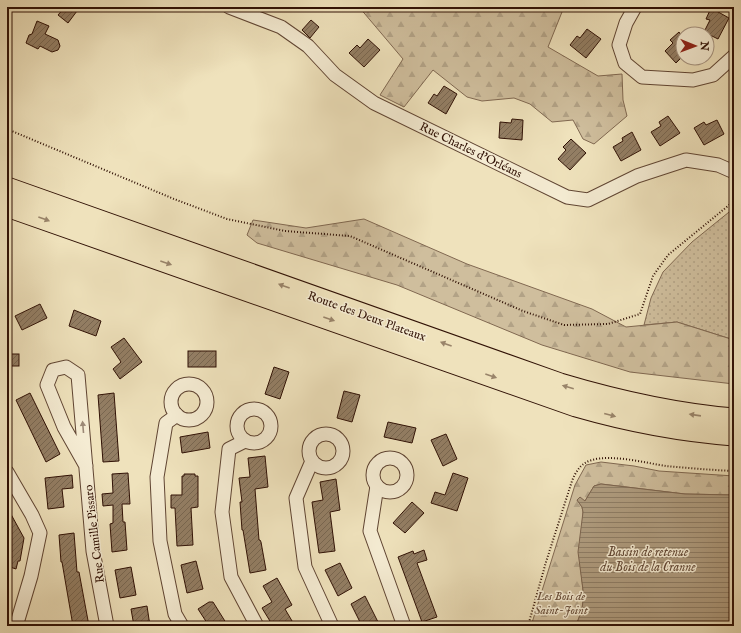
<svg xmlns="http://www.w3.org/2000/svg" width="741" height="633" font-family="'IM FELL English',serif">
<defs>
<pattern id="grass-dots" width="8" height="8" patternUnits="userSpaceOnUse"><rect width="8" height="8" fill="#cfbe9d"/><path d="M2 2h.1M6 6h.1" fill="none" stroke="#b2a286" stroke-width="1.8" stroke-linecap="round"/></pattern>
<pattern id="forest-firs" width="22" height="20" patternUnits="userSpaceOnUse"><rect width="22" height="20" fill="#cfbe9d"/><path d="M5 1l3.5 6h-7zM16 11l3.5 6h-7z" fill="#b2a286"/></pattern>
<pattern id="water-rules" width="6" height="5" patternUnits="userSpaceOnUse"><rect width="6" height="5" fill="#ae9b7e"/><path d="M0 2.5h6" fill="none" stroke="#8e7d65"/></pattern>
<pattern id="building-hatch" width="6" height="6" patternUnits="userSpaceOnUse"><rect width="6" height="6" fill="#937e64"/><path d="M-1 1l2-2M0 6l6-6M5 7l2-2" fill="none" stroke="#786650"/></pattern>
</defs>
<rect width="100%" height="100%" fill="#efe2bc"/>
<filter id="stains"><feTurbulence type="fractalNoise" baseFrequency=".005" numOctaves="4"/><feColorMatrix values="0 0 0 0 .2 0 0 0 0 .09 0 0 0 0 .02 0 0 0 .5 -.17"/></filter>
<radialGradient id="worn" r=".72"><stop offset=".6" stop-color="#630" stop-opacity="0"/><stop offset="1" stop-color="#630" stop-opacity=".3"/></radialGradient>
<path fill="url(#grass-dots)" stroke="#806851" d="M734,208V340L677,322L644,325L651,298L663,272L692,242Z"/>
<g fill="url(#forest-firs)" stroke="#806851">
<path d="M359,7H564L548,47L598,76L622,74L623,100L627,116L594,144L583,139L573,120L552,122L530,104L514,98L482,101L467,97L433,70L404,107L380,95L403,59Z"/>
<path d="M364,219L467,264L592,309L626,327L677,322L734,340V384L630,372L542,345L397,285L257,243L247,235L253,220L306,228Z"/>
<path d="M601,462L634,466L659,471L734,476V495L685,494L601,484L594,486L585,501L577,500L582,507L583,512L580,562L583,590V601L582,609L576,626H531L575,485L586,465Z"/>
</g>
<path fill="url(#water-rules)" stroke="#7c644e" d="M601,484L685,494L734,495V626H576L582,609L583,601V590L578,552L583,512L582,507L577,500L580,497L585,501L594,486Z"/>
<g fill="url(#building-hatch)" stroke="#301105">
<path d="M65,7H80L68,23L58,15Z"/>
<path d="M711,8L729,18L718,39L704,32L710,20L706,19Z"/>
<path d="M311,20L319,27L310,38L302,30Z"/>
<path d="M37,21L49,26L45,34L58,40L60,46L58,50L52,52L40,46L38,49L26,43L29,35L32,34Z"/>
<path d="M587,29L601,39L586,58L570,45L577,36L580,38Z"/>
<path d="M679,32L681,35L683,32V56L676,63L665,51L673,43L670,40Z"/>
<path d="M368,39L380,50L364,67L349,53L357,45L360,48Z"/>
<path d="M444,86L457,94L446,114L428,103L434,94L437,96Z"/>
<path d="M668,116L680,133L660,146L651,132L661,126L659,122Z"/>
<path d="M512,119L523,120L522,140L499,138L500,122L511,123Z"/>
<path d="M717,120L724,134L704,145L694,128L704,122L706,125Z"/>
<path d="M632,132L641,150L621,161L613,147L623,141L622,138Z"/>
<path d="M571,139L586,153L570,170L558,159L566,150L563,147Z"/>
<path d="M40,304L47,318L22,330L15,316Z"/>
<path d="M74,310L101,321L96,336L69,326Z"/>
<path d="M124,338L142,362L120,379L113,369L121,362L111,347Z"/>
<rect x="188" y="351" width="28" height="16"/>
<rect x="7" y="354" width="12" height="12"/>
<path d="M274,367L289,372L280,399L265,394Z"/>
<path d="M344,391L360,395L352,422L337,418Z"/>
<path d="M30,393L60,454L46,462L16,400Z"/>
<path d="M114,393L119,461L103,462L98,395Z"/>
<path d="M388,422L416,428L412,443L384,437Z"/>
<path d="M208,432L210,448L182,453L180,437Z"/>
<path d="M446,434L457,459L443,466L431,440Z"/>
<path d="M265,456L268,487L255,489L259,540H260L261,542L266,570L250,573L243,530H242L240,502H242L239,478L250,477L248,458Z"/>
<path d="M128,473L130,504H122L123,522H125L127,550L112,552L110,524L113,523V505L103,506L102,494L113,493L112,474Z"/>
<path d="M453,473L468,478L457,511L431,503L435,492L445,495Z"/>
<path d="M184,474H195V476H198V507L191,508L193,545L177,546L175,508H171V495H182V476H184Z"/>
<path d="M72,475L73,488L62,489L64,507L48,509L45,478Z"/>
<path d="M336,479L340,510L330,512L335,551L319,553L312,502L323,500L320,482Z"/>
<path d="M412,502L424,513L405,533L393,523Z"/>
<path d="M7,507L24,538L20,561H18L16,569L7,566Z"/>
<path d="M74,533L77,572H79L89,626H73L62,562H61L59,535Z"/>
<path d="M424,550L427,560L417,563L437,617L422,622L398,557L413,551L414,554Z"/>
<path d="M196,561L203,589L187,593L181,565Z"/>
<path d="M340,563L352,588L338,596L325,570Z"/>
<path d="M131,567L136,595L120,598L115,570Z"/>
<path d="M277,578L292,605L285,609L295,626H273L262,608L272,602L263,586Z"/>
<path d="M365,596L380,626H362L351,604Z"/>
<path d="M209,602H213L228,626H209L198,609Z"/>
<path d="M147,606L150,626H134L131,609Z"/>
</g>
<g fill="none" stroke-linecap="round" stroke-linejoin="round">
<defs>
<g id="street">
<path d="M229,7L281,27L308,46L335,75L374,103L567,197L588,200L637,176L686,160L718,165L734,172"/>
<path d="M635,7L626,23L619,45L625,63L642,77L693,80L713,75L734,56"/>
<circle cx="189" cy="402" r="18"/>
<circle cx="254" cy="426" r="17"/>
<path d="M177,415L166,423L157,477L160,541L175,614L182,626"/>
<circle cx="326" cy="451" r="17"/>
<path d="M245,441L229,449L222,512L231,577L257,626"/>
<circle cx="390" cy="475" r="17"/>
<path d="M312,461L296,498L305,567L332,626"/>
<path d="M86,466L64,427L47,385L53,370L66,367L78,375L93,551L107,626"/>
<path d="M7,472L32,515L40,533L31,576L17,623"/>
<path d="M377,486L370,531L404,626"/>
</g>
<g id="primary">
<path d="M7,188L560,384C617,401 674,414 734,419"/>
<path d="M7,206L576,406C628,421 680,431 734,435"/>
</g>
</defs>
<use href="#street" stroke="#604533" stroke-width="15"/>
<use href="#primary" stroke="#301105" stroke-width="23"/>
<g stroke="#301105" stroke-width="2" stroke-dasharray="1 2" stroke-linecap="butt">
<path d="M7,129L174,199L227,219L285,231L350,236L523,311L564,325L608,324L640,314L653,276L668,255L734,201"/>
<path d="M528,626L546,562L572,481C576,471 581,463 592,460C612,454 646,463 666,466C688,468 711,470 734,471"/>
</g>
<use href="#street" stroke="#f5ecd3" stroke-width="13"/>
<use href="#primary" stroke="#efe2bc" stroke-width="21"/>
</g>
<defs><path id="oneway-solid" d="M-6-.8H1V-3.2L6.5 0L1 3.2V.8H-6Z"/></defs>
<g fill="#99846a">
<use href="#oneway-solid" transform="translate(44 219) rotate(20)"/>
<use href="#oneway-solid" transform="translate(166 263) rotate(19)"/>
<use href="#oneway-solid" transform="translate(284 286) rotate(-160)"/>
<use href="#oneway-solid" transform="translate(329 319) rotate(19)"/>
<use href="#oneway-solid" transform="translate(446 344) rotate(-160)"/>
<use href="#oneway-solid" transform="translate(491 376) rotate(19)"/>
<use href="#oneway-solid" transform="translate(568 387) rotate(-164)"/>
<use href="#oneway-solid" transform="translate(610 415) rotate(15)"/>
<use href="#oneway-solid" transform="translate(695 415) rotate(-172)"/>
</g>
<use fill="#9c8976" href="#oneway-solid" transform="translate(83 427) rotate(-95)"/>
<g text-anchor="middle" stroke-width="3" stroke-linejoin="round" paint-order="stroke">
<g font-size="12" fill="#301105" stroke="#f5ecd3">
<text transform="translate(471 150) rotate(26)" y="4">Rue Charles d'Orléans</text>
<text transform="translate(367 316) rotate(20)" y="4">Route des Deux Plateaux</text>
<text transform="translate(94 534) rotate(-97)" y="4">Rue Camille Pissaro</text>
</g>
<g font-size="12" font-style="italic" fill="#684e3a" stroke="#f5ecd3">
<text x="561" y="600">Les Bois de<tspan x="561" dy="14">Saint-Joint</tspan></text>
</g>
<g font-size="13" font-style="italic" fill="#624835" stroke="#f5ecd3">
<text x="648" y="556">Bassin de retenue<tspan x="648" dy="15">du Bois de la Cranne</tspan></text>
</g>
</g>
<rect width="741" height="633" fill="none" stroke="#efe2bc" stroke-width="24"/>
<rect x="8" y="8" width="725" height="617" fill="none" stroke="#301105" stroke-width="2"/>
<rect x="12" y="12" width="717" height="609" fill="none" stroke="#301105"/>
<g transform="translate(695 46) rotate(91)"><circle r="19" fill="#f5ecd3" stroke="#a69481"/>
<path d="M0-3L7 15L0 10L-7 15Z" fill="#8f2418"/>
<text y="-6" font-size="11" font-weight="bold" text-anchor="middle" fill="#301105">N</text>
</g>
<rect width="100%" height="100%" filter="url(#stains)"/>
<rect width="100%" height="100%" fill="url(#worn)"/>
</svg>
